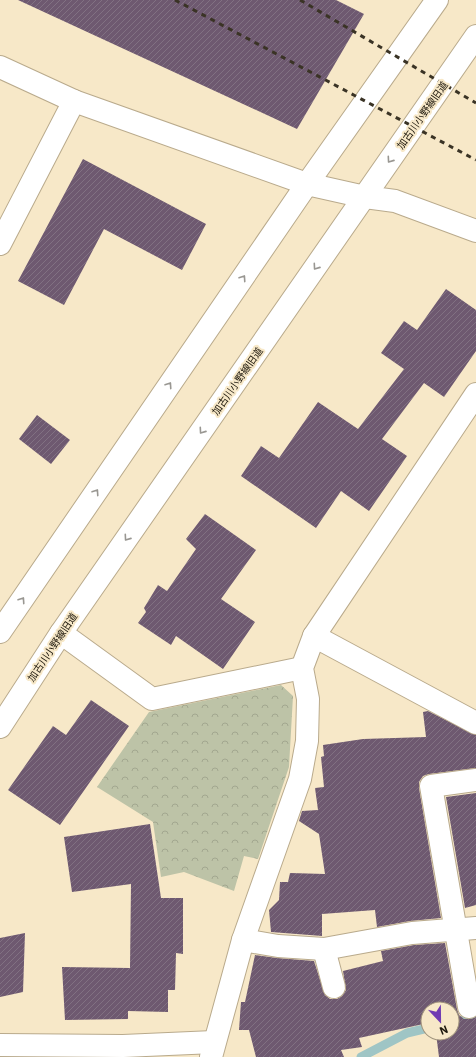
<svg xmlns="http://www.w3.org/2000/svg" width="476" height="1057" font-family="'IBM Plex Sans','Noto Sans JP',sans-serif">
<defs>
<pattern id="park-crowns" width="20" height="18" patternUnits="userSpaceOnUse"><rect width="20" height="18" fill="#bdc3a7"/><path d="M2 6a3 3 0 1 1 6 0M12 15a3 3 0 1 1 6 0" fill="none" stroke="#a2a78f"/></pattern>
<pattern id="building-hatch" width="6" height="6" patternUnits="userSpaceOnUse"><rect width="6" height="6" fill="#6e5970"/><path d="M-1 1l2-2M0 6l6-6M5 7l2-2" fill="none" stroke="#817182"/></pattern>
</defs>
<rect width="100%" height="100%" fill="#f7e8c8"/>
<path fill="url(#park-crowns)" d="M281,685L293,696L289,767L258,859L244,856L234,891L184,872L161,877L153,822L97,787L149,712Z"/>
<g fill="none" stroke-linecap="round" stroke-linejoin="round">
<g stroke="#9fc5c5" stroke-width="9">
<path d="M452,1023L476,1017"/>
<path d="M361,1057L407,1033L428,1028"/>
</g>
</g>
<g fill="url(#building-hatch)">
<path d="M18,0H336L364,14L297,129Z"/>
<path d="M83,159L206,224L182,270L104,229L64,305L18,281Z"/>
<path d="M446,289L476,310V351L444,397L424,383L382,439L407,456L369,511L341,491L316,528L241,476L261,446L279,458L318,402L358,429L404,369L381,353L404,321L417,330Z"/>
<path d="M37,415L70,440L51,464L19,439Z"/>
<path d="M205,514L256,550L221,599L255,622L223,669L176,636L171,645L138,623L146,612L144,608L158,585L167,591L196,549L186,539Z"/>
<path d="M91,700L129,726L60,825L8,790L53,726L66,735Z"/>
<path d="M428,711L476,735V768L429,774L423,776L419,782V788L441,918L410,921L377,927L375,910L322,914V936L271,932L269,910L279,900L280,882H288L290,873L325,874L319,834L299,821L302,811L318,810L315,788L324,787L321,757L324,756L323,745L363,739L426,737L423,712Z"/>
<path d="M476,793V905L465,908L446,797Z"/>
<path d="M150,824L161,898H183V954L176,953L175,990H168V1012L128,1011V1019L65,1020L62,967L130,968L131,884L72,892L64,837Z"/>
<path d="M25,933L23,992L0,997V938Z"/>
<path d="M445,943L457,1009L459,1015L464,1019H471L476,1017V1057H439L436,1033H452V1009H428V1023L359,1038L362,1047L341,1050L344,1057H256L249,1030H239L241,1002H245L255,955L277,958L314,961L325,995L330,999H337L342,996L346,990L343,971L383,961L381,951L414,945Z"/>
</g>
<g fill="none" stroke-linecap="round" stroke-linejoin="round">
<defs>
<g id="minor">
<path d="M0,67L74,101L307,184L365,197L395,201L476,231"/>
<path d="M0,244L74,101"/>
<path d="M0,632L307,184L437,0"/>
<path d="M61,633L152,699L302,668"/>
<path d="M314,636L476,723"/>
<path d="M0,727L61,633L476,36"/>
<path d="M243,940L278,946L324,949L412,933L476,928"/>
<path d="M324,949L334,987"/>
<path d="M469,1007L431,786L476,780"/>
<path d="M0,1045L123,1046L214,1042"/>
<path d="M211,1057L243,940L300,779L307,741L308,699L302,668L314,636L476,394"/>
</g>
</defs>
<use href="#minor" stroke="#b9aa8c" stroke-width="24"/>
<use href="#minor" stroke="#fff" stroke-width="22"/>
<g stroke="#3a3325" stroke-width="3" stroke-dasharray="5 5" stroke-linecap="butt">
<path d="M175,0L476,160"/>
<path d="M300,0L476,103"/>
</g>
</g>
<defs><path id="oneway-chevron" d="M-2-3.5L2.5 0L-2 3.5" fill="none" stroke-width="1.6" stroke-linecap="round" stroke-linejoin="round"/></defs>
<g stroke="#999792">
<use href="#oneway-chevron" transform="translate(390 160) rotate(125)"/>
<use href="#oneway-chevron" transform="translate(316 267) rotate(125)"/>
<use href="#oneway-chevron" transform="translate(243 278) rotate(-56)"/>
<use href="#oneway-chevron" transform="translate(169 385) rotate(-56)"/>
<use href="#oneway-chevron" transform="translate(202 431) rotate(125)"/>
<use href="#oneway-chevron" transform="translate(96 492) rotate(-56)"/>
<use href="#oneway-chevron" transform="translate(127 538) rotate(125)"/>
<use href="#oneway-chevron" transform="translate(22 600) rotate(-56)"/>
</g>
<g text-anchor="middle" stroke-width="4" stroke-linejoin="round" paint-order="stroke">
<g font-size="10" fill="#1d170c" stroke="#f7e8c8">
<text transform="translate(422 115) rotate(-55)" y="4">加古川小野線旧道</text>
<text transform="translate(237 381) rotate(-55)" y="4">加古川小野線旧道</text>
<text transform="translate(52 647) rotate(-56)" y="4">加古川小野線旧道</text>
</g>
</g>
<g transform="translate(440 1021) rotate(158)"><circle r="19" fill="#f7e8c8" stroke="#a0947d"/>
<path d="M0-3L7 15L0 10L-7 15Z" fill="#703bb2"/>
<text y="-6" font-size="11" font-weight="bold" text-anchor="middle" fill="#1d170c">N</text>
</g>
</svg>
